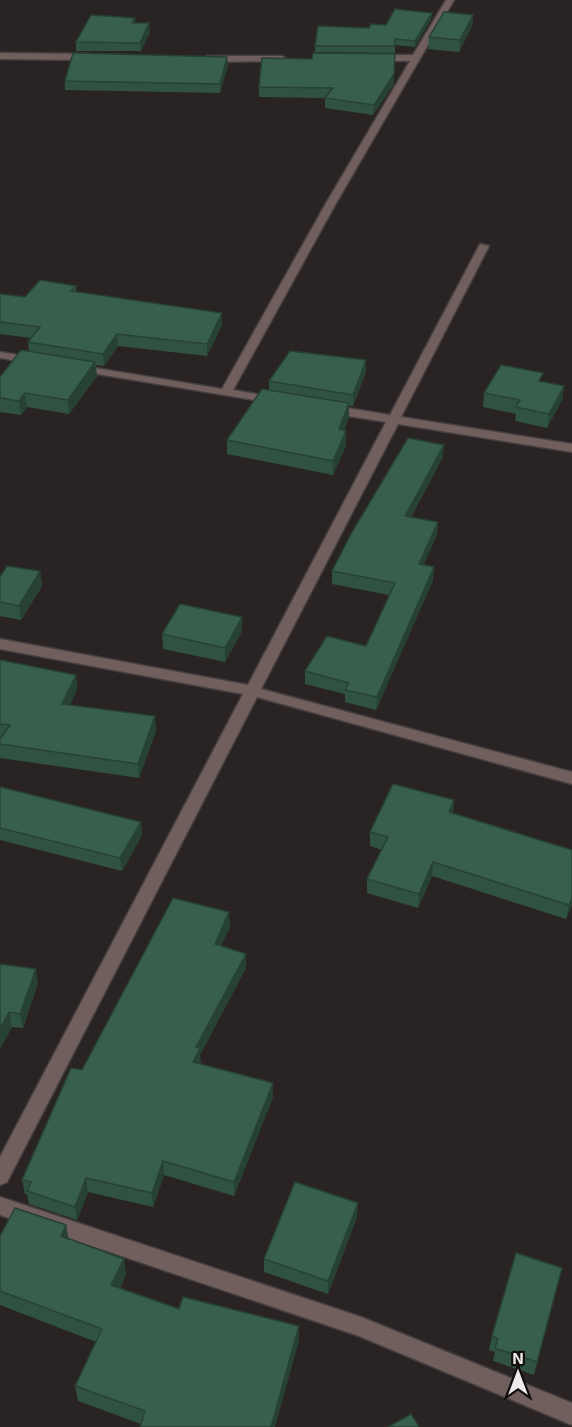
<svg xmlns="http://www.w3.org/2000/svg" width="572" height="1427" font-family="'Exo 2',sans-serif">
<rect width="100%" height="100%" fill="#2a2323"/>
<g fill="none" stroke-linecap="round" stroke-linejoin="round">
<defs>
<g id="minor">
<path d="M446,0H454L335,205L233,390L279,398V404L73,370L71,368L77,365L222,389L325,205L410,61H375L371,58L375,55H413Z"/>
<path d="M0,53L90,54L94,57L90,60L0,59Z"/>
<path d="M282,56L286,59L285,61L207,62L203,59L207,56Z"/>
<path d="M480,244L489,246L401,417L572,444V452L398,424L261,689L572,772V784L257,697L7,1182L0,1185V1157L243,694L0,649V639L248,685L386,422L329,413L323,409L329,405L390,415Z"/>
<path d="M0,352L36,358L42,361L36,364L0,358Z"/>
<path d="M0,1197L361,1317L572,1403V1425L359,1336L0,1215Z"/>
</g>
</defs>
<use href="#minor" stroke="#453f3f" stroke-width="3"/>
<use href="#minor" fill="#715f5e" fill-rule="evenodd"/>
</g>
<g fill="#305241">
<path d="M432,13L431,19L415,47L395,45V53L315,52V46L369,28L386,25Z"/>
<path d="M473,15L472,26L459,52L428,49L429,37Z"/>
<path d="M135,18V23L150,32L141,51H76V42Z"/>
<path d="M227,57L228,65L220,93L65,90V81Z"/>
<path d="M394,84L373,115L325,108V98L259,97V87Z"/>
<path d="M76,286V292L222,313V325L207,356L118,346L104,366L96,365L97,376L69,414L27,407L21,415L0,412V377L29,352L28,342L31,338L0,334V294L25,297Z"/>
<path d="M366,360V372L353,406H349V417L344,430L346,431V445L333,475L227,454V440L269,390V381Z"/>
<path d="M542,381L564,386L562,400L547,428L515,421L516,414L483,407L484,393Z"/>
<path d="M443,457L411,517L438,522L437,535L423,565L433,580L376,710L345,702V694L305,684V671L366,646L389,595L332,584V571Z"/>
<path d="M40,571L42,586L21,620L0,616V577Z"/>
<path d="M242,631L225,662L163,649L162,634Z"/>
<path d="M0,660L76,675L77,689L70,705L156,731L139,778L0,758V739L1,738L0,737Z"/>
<path d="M0,787L141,822L142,835L122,871L0,840Z"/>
<path d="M454,800L453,813L572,905L566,919L432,876L418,908L367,893V879L382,850L370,846V832Z"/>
<path d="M230,927L221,946L246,954V968L200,1055V1064L273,1083V1097L234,1196L164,1175L153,1207L88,1192L77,1220L29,1204L27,1194H25L22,1180L82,1070Z"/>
<path d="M0,964L38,983L23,1028L12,1027L0,1049Z"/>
<path d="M357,1217L328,1294L264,1272V1259Z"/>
<path d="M66,1225L68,1239L124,1259L126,1275L120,1288L179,1309L299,1341L141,1424L78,1401L75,1386L96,1342L0,1305V1236Z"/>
<path d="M562,1268L534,1375L493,1361L495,1352L489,1350L492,1336Z"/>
</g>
<g fill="#274235">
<path d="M432,13L431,19L415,47V41Z"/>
<path d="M473,15L472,26L459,52L460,40Z"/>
<path d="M149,23L150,32L141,51L140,43Z"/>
<path d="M227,57L228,65L220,93V84Z"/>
<path d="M394,74V84L373,115L374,105Z"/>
<path d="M222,313V325L207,356V344Z"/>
<path d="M117,334L118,346L104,366L103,354Z"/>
<path d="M366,360V372L353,406V395Z"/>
<path d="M95,362L97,376L69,414L68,400Z"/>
<path d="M564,386L562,400L547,428L549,414Z"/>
<path d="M25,393L27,407L21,415L19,401Z"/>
<path d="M349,403V417L339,444V429Z"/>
<path d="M346,431V445L333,475V461Z"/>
<path d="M444,445L443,457L404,528L405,516Z"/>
<path d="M438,522L437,535L418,577L419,564Z"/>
<path d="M434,567L433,580L376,710L377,697Z"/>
<path d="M40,571L42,586L21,620L19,606Z"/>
<path d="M242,617V631L225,662V648Z"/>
<path d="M76,675L77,689L64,718L62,704Z"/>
<path d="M155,716L156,731L139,778L138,764Z"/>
<path d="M454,800L453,814L449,812Z"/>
<path d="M141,822L142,835L122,871L120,858Z"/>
<path d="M433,862L432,876L418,908L419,894Z"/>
<path d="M572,898V905L566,919L569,905Z"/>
<path d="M229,912L230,927L215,959V944Z"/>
<path d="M246,954V968L200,1055L201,1062L194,1076L193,1062L196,1047Z"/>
<path d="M36,969L38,983L23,1028L20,1014Z"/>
<path d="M9,1012L12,1027L0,1049V1029Z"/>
<path d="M273,1083V1097L234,1196V1182Z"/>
<path d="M163,1161L164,1175L153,1207L152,1193Z"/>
<path d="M86,1178L88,1192L77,1220L75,1207Z"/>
<path d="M358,1203L357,1217L328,1294V1281Z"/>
<path d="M66,1225L69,1241L61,1236Z"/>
<path d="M124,1259L126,1275L113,1301L111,1285Z"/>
<path d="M299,1326V1341L275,1427H271Z"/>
</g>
<g fill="#385f4c" stroke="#274235" stroke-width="1.5">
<path d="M395,9L432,13L415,41L395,39V46H315L318,26L369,28L371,24L386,25Z"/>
<path d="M444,12L473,15L460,40L429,37Z"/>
<path d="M91,15L135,18L132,23H149L140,43L76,42Z"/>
<path d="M73,53L227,57L220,84L65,81Z"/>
<path d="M313,53L395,54L394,74L374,105L325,98L333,88L259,87L262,58L312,59Z"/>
<path d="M40,280L76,286L71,291L222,313L207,344L117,334L103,354L28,342L40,327L0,322V294L25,297Z"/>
<path d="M21,350L95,362L68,400L25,393L19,401L0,398V377Z"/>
<path d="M290,351L366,360L353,395L269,381Z"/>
<path d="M501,365L543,373L539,381L564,386L549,414L516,407L520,400L484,393Z"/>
<path d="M262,389L349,403L339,429L346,431L333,461L227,440Z"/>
<path d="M408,438L444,445L405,516L438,522L419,564L434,567L377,697L345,690L349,683L305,671L327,636L366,646L395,583L332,571L351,534Z"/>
<path d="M7,566L40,571L19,606L0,602V577Z"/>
<path d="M180,604L242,617L225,648L162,634Z"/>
<path d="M0,660L76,675L62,704L155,716L138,764L0,744V739L10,725L0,724Z"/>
<path d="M393,784L454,800L449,812L572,850V898L569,905L433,862L419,894L367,879L388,837L370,832Z"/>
<path d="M0,787L141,822L120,858L0,828Z"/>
<path d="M173,898L229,912L215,944L246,954L196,1047L200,1048L193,1062L273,1083L234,1182L163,1161L152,1193L86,1178L75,1207L27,1191L31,1182L22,1180L71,1068L82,1070Z"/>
<path d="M0,964L36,969L20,1014L9,1012L0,1029Z"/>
<path d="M295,1182L358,1203L328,1281L264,1259Z"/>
<path d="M15,1208L66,1225L61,1236L124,1259L111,1285L179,1309L183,1297L299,1326L271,1427H140L145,1411L75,1386L102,1329L0,1291V1236Z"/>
<path d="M516,1253L562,1268L537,1362L495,1348L498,1339L492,1336Z"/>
<path d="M411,1414L419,1427H388Z"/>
</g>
<g transform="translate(518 1373)" stroke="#110e0e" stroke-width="4.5" paint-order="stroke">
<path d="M0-4.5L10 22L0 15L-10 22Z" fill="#eeeae9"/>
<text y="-9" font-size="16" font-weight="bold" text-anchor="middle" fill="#eeeae9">N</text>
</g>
</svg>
